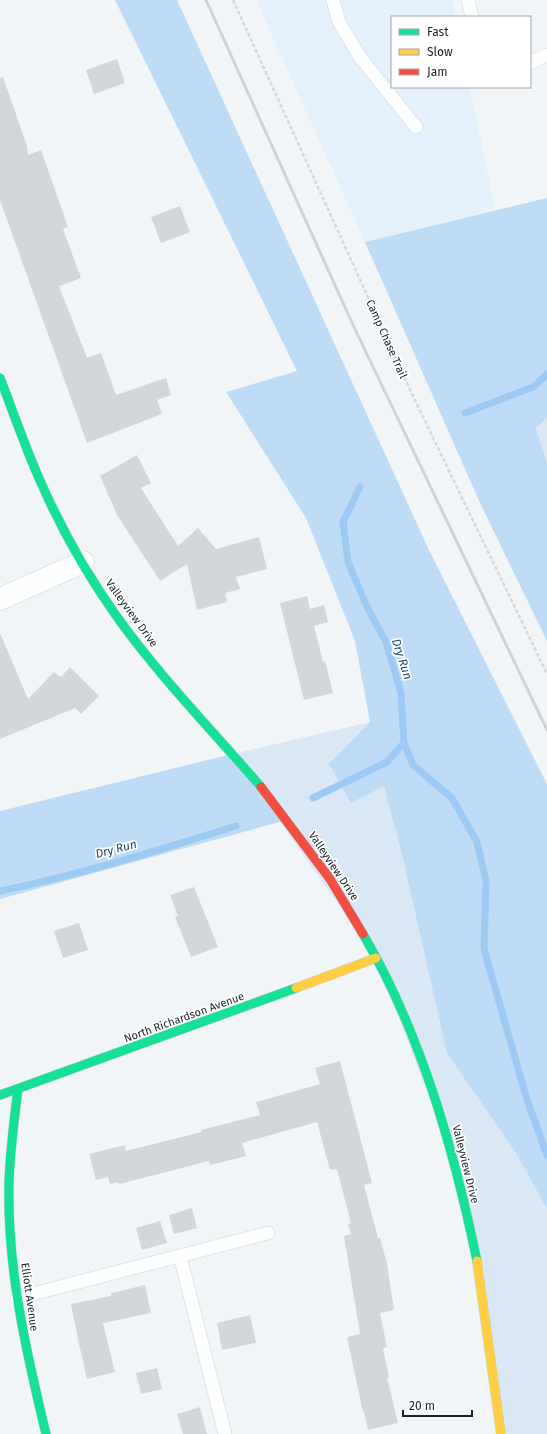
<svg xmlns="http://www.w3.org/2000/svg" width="547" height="1434" font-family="'Fira Sans',sans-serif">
<rect width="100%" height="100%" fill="#f2f5f8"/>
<path fill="#e4f0fb" d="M256,0H452L456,17H392V87H470L495,210L365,242Z"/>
<g fill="#dae8f6">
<path d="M547,418V463L536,428Z"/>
<path d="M370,722L384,785L403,859L514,1150L547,1209V1434H501L457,1170L376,958L232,754Z"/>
</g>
<g fill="#bedcf6">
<path d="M115,0H177L429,550L547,784V1209L514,1150L447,1053L403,859L384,786L351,803L329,764L370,722L355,641L306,518L226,392L297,371Z"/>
<path d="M547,198V418L536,428L547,463V641L480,503L365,242Z"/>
<path d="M232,754L287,820L0,899V811Z"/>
</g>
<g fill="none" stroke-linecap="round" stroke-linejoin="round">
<g stroke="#9ccaf3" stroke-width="7">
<path d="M465,413L533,387L547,374"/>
<path d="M360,487L343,522L348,562L367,607L386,642L401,693L404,743L413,765L452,798L477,842L486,881L484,949L527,1100L547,1155"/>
<path d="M313,798L387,762L404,743"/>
<path d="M0,891C80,875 158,850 236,826"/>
</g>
</g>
<g fill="#d2d7db">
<path d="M117,59L125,83L94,94L86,70Z"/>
<path d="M3,77L27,146L28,155L41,150L68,227L63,229L81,278L59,286L87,358L101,353L116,395L166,378L171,395L157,400L162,414L87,443L0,200V78Z"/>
<path d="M180,206L190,232L161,243L151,217Z"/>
<path d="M137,455L151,483L141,488L178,546L198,528L216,549L259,537L267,569L236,577L240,589L225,593L227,602L197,610L187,564L160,581L117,515L100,476Z"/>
<path d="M307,596L310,609L324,605L328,622L314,626L323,662L325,661L333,693L304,700L280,603Z"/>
<path d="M0,633L28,699L54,672L61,677L70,667L99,696L81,714L75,708L0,739Z"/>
<path d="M194,887L218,947L191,957L175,917L178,916L170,895Z"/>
<path d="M79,923L88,950L63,958L54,931Z"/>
<path d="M340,1061L372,1183L364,1185L378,1238H380L387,1264L394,1310L380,1313L387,1347L383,1348L389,1377H387L398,1423L368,1430L364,1411L363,1412L347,1337L360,1334L344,1236L351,1234L348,1224L351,1223L337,1169L330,1170L317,1122L242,1143L246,1156L210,1165L209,1161L119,1184L118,1182L110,1184L108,1177L96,1180L89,1154L125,1145L126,1151L202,1132L201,1130L260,1115L256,1102L320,1084L315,1068Z"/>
<path d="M192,1208L197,1228L174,1234L169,1215Z"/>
<path d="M160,1221L167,1243L142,1250L136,1228Z"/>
<path d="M145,1285L151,1313L103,1323L115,1372L87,1379L79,1344L71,1304L111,1296V1293Z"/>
<path d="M250,1315L256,1343L222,1350L217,1323Z"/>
<path d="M157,1368L162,1389L141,1394L136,1373Z"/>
<path d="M200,1407L207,1434H183L177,1414Z"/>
</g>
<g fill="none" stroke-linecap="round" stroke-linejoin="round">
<defs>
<g id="lane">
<path d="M333,0L339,22L360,57L416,127"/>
<path d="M468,0L472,17"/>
<path d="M530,63L547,55"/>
<path d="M180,1256L225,1434"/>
<path d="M17,1298L268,1233"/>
</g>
<path id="street" d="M0,599L83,562"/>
<g id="fast">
<path d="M0,378C14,414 26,450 42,485C62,530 86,573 115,614C158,675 212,730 261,787"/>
<path d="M363,934C421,1033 454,1150 477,1261"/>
<path d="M18,1089C14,1120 10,1151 9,1183C7,1268 26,1351 46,1434"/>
<path d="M0,1095L296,988"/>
</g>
<g id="slow">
<path d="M296,988L376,958"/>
<path d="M477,1261L501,1434"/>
</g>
<path id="jam" d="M261,787L330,879L363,934"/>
</defs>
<use href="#lane" stroke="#cfd3d8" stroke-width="14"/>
<use href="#street" stroke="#cfd3d8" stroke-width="23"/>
<use href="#fast" stroke="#cfd3d8" stroke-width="10"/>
<use href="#slow" stroke="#cfd3d8" stroke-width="10"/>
<use href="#jam" stroke="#cfd3d8" stroke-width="10"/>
<path stroke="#d7d8d9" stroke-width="2.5" stroke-dasharray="4 2" stroke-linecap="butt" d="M233,0L412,394L547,674"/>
<use href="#lane" stroke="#fdfefe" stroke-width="13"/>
<use href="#street" stroke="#fdfefe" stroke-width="22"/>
<use href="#fast" stroke="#16e098" stroke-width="9"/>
<use href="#slow" stroke="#ffcf43" stroke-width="9"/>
<use href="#jam" stroke="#f24e42" stroke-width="9"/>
<path stroke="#d1d2d3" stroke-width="3" d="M206,0L353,325L547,730"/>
</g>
<g text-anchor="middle" stroke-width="3.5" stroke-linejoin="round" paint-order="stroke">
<g font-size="11" fill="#1b2127" stroke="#fff">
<text transform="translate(387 339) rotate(66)" y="4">Camp Chase Trail</text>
<text transform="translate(132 613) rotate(54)" y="4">Valleyview Drive</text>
<text transform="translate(334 866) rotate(56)" y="4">Valleyview Drive</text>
<text transform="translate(184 1017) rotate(-20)" y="4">North Richardson Avenue</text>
<text transform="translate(466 1164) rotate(76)" y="4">Valleyview Drive</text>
<text transform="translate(30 1297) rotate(82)" y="4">Elliott Avenue</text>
</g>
<g font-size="12" font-style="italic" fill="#19496e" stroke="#fff">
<text transform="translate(402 659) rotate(72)" y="4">Dry Run</text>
<text transform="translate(116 849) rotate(-15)" y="4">Dry Run</text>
</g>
</g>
<rect x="391" y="16" width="140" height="72" fill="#ffffff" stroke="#a4a6a9"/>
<rect x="399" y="29" width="20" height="6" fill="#16e098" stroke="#a4a6a9"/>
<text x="427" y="36" font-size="12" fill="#1b2127">Fast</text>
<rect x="399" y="49" width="20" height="6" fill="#ffcf43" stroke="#a4a6a9"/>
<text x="427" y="56" font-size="12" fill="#1b2127">Slow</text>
<rect x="399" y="69" width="20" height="6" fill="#f24e42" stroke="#a4a6a9"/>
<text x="427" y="76" font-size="12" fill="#1b2127">Jam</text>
<path d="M403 1410v6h69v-6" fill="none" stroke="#1b2127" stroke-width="2"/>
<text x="409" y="1410" font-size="12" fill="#1b2127" stroke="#ffffff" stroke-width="3" paint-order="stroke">20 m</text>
</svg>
